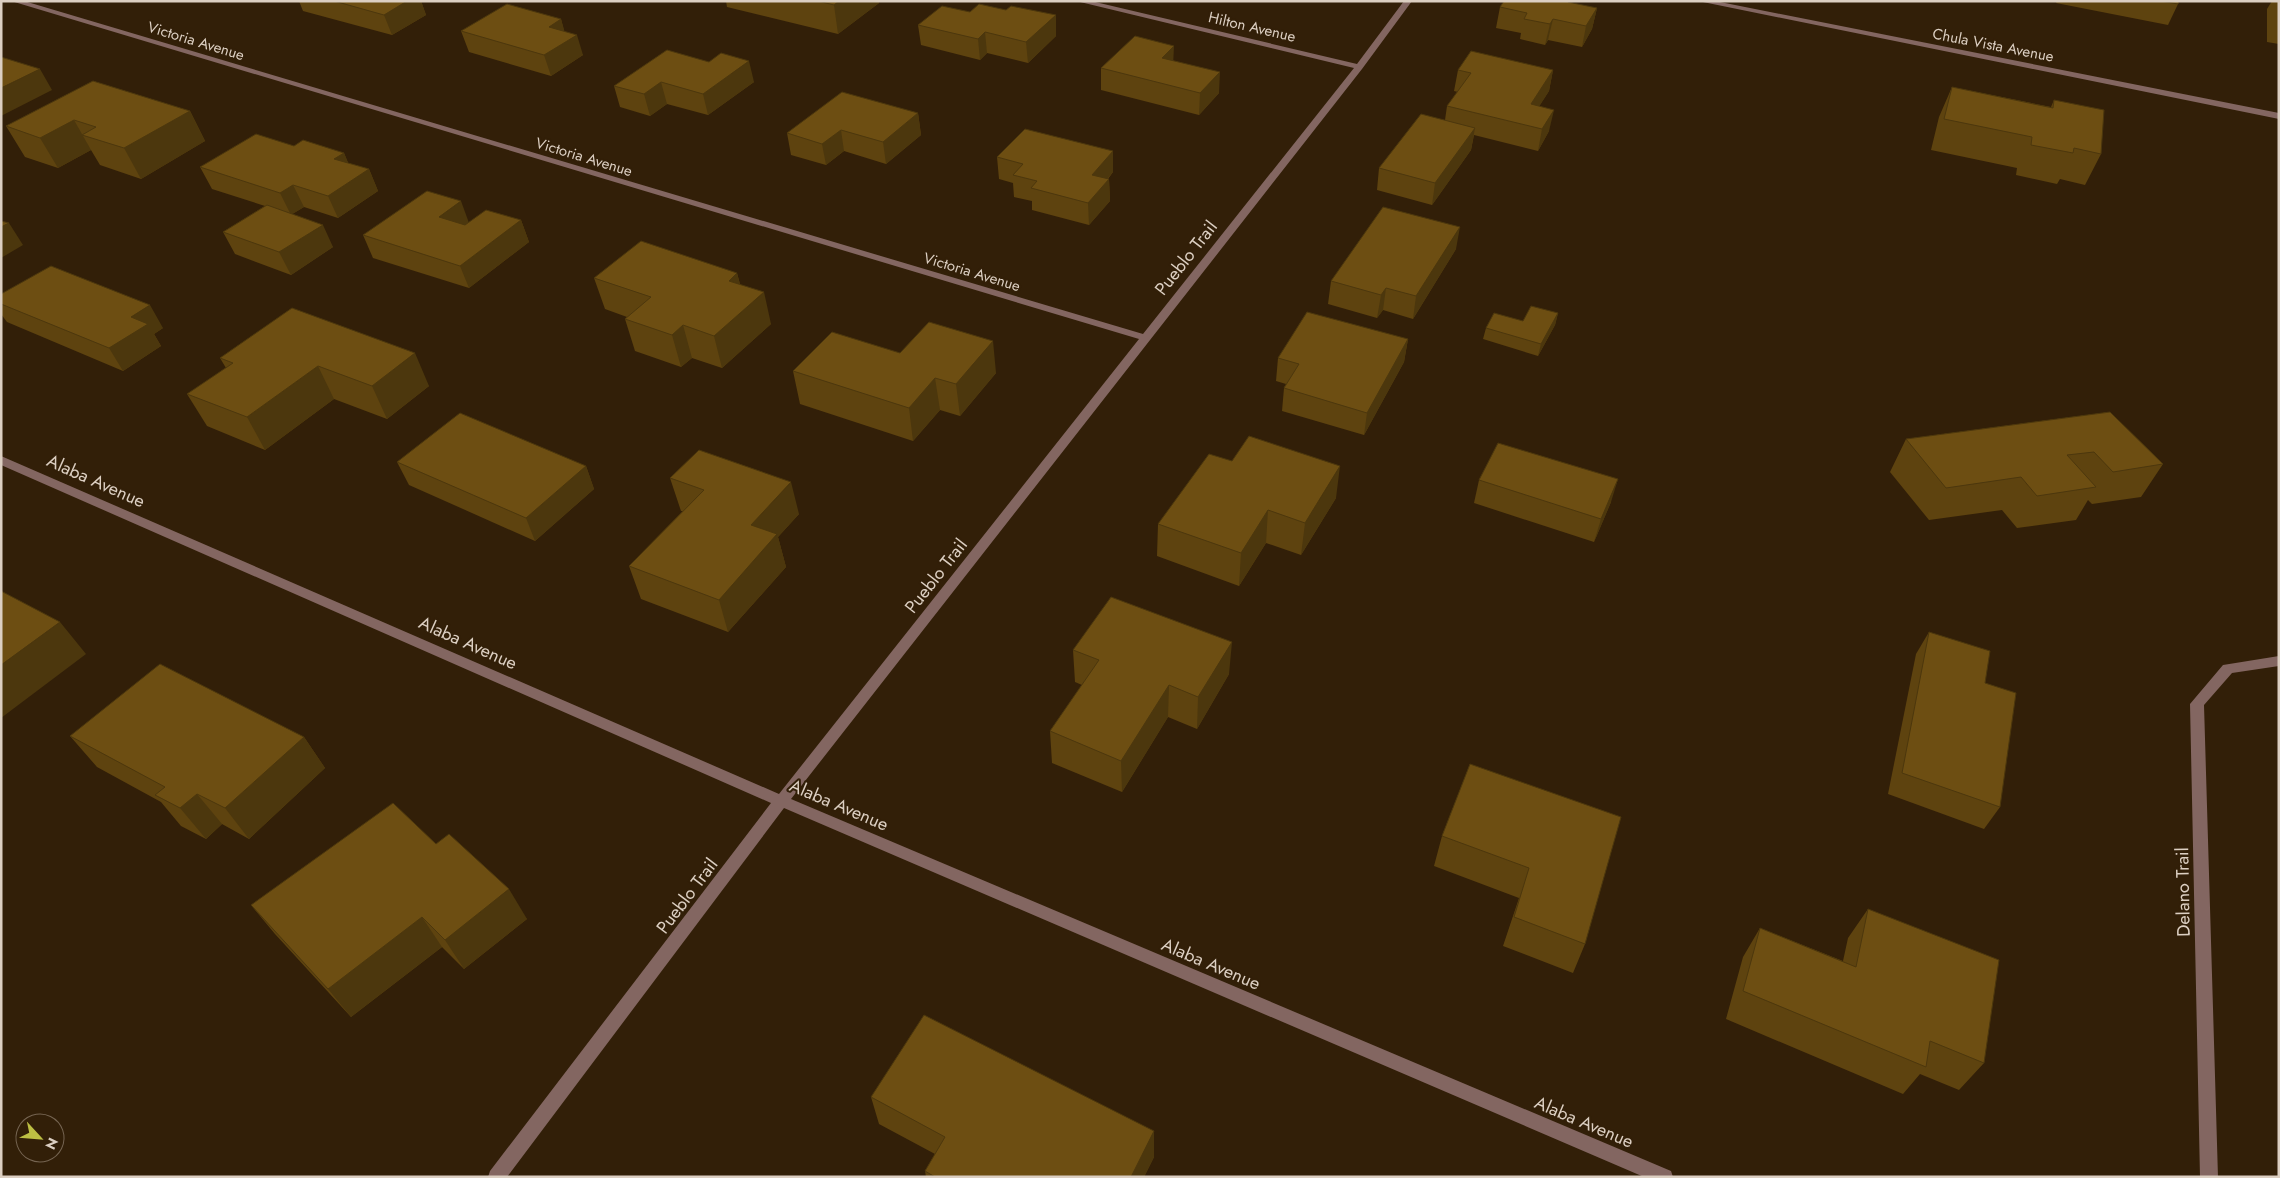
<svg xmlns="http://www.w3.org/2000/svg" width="2280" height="1178" font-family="Jost,sans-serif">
<rect width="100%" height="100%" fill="#321f08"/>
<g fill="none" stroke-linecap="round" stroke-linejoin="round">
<g fill="#836661" fill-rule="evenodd">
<path d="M11,1H24L1143,334L1354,68L1076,1H1091L1357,64L1404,1H1412L1362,69L791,799L1671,1171L1673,1177H1644L784,808L507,1177H488L490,1171L771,803L1,465V456L779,794L1139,339Z"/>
<path d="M1698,1H1715L2279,113V119Z"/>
<path d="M2279,656V666L2232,673L2204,705L2218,1177H2200L2190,704L2223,665Z"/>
</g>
</g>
<g fill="#5e430f">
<path d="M299,1H421L426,15L392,35L303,11Z"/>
<path d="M726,1H879V3L838,34L727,7Z"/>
<path d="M2057,1H2179L2178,4L2168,25L2056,3Z"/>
<path d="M2272,1H2279V44L2267,42V9Z"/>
<path d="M1571,3L1597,8L1592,29L1582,47L1548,40L1545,45L1520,39L1521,33L1496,28L1500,7Z"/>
<path d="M970,12L1056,36L1028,63L987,53L980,60L921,45L918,25Z"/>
<path d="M561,19L564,31L583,55L551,76L469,52L461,31Z"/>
<path d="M667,50L754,82L708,115L667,104L650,116L620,107L614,86Z"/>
<path d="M1174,61L1219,93L1199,115L1101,90V68Z"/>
<path d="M1458,70H1553L1549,91L1539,106L1549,131L1538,151L1474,135L1471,150L1432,205L1377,190L1379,168L1445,120L1447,106L1458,92L1454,91Z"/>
<path d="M93,81L190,111L205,141L141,179L100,165L91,150L58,168L25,157L6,126Z"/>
<path d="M1952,87L2051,107L2054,100L2101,154L2085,185L2060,179L2057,184L2016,175L2017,168L1931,150L1939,117Z"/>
<path d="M918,113L921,135L886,164L844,151L826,165L791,155L787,133Z"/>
<path d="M294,146L344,153L348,163L369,169L378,191L338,218L304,207L292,214L333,247L291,275L235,254L223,232L265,206L212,189L200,167Z"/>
<path d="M1113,151V172L1108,179H1109L1110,201L1089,225L1032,210V201L1014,197L1013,183L999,179L997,157Z"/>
<path d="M521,220L529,242L469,288L373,258L363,235L469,222Z"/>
<path d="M1456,249L1413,319L1383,310L1377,318L1328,304L1331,281Z"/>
<path d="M737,273L740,284L771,324L722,368L692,358L681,367L635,351L625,319L627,317L605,309L594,278Z"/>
<path d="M1,294L163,328L154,334L161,346L123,371L7,322L1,314Z"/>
<path d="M292,308L429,386L387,419L334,399L265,450L207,426L187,394L226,368L220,358Z"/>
<path d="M1558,313L1555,325L1538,356L1483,339L1486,328L1523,321Z"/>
<path d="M1408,339L1404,362L1364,435L1282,411L1284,388L1286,384L1276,381L1278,358Z"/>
<path d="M900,353L996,373L960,416L940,410L913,441L800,404L793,371Z"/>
<path d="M2110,412L2163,464L2141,497L2092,504L2088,500L2076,520L2017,528L2002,510L1929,520L1890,472L1906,439Z"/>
<path d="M397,462L586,466L594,489L535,541L409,485Z"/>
<path d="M670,478L799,514L778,537L786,567L728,632L641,599L629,566L683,511H681Z"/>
<path d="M1479,480L1611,502L1594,542L1474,503Z"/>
<path d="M1336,498L1301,555L1266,543L1239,586L1157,556L1158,524Z"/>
<path d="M1929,632L1985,683L2000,807L1984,829L1888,794L1916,654Z"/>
<path d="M1073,650L1229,674L1197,729L1168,717L1122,792L1052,763L1050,731L1082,685L1075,682Z"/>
<path d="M70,736L304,737L325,768L249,839L222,824L206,839L181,826L161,802L97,767Z"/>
<path d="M1470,764L1585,944L1573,973L1503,946L1519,898L1434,866L1442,836Z"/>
<path d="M436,844L527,919L464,969L442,947L351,1017L275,934L251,905Z"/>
<path d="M1868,909L1984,1063L1959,1090L1920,1074L1903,1094L1726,1019L1743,957L1760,928L1843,961L1848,938Z"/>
<path d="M871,1097L1154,1157L1144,1177H926L925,1171L935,1154L879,1124Z"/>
</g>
<g fill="#4c370d">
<path d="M397,1H421L426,15L392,35L384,15Z"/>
<path d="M839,1H879V3L838,34L834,5Z"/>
<path d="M1597,8L1592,29L1582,47L1586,26Z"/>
<path d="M1056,15V36L1028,63L1026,42Z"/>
<path d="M561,19L567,40L549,27Z"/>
<path d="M1553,19L1548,40L1545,45L1550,24Z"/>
<path d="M985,32L987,53L980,60L978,39Z"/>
<path d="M577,35L583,55L551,76L544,55Z"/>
<path d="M1174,46L1173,67L1162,58Z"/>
<path d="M749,61L754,82L708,115L703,94Z"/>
<path d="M40,69L52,90L1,116V88Z"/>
<path d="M1553,70L1549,91L1527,126L1531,104Z"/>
<path d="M1220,72L1219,93L1199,115L1200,93Z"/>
<path d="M661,82L667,104L650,116L644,94Z"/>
<path d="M1554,110L1549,131L1538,151L1542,129Z"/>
<path d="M190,111L205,141L141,179L124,148Z"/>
<path d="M918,113L921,135L886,164L883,142Z"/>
<path d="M74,120L91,150L58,168L40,138Z"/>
<path d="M1475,128L1471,150L1432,205L1435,183Z"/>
<path d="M841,130L844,151L826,165L822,144Z"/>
<path d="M1113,151V172L1092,197V175Z"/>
<path d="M344,153L353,174L334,159Z"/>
<path d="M369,169L378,191L338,218L328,196Z"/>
<path d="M1109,179L1110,201L1089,225L1088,203Z"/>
<path d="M293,185L304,207L291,215L280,193Z"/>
<path d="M461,201L469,223L447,239L439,217Z"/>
<path d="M521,220L529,242L469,288L460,266Z"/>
<path d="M9,223L23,245L1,258V227Z"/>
<path d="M323,225L333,247L291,275L279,252Z"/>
<path d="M1460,227L1456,249L1413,319L1416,296Z"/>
<path d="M737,273L745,305L729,281Z"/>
<path d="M1386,288L1383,310L1377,318L1381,295Z"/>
<path d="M764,292L771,324L722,368L714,336Z"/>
<path d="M150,305L163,328L154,334L161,346L123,371L109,348L131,317Z"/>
<path d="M1558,313L1555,325L1538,356L1541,344Z"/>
<path d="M683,325L692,358L681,367L672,335Z"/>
<path d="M1408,339L1404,362L1364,435L1367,413Z"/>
<path d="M993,341L996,373L960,416L956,384Z"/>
<path d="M415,353L429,386L387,419L372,386Z"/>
<path d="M318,366L334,399L265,450L247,417Z"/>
<path d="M935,378L940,410L913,441L909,408Z"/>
<path d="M586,466L594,489L535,541L526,518Z"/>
<path d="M1340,466L1336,498L1301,555L1305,523Z"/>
<path d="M1618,479L1611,502L1594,542L1601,519Z"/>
<path d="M791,482L799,514L778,537L786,567L728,632L719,600L751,525Z"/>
<path d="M1268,510L1266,543L1239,586L1241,553Z"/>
<path d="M60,622L86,654L1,718V665Z"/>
<path d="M1232,642L1229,674L1197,729L1198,697Z"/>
<path d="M1169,685L1168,717L1122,792L1121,761Z"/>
<path d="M304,737L325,768L249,839L225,808Z"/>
<path d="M197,794L222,824L206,839L180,808Z"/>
<path d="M509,889L527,919L464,969L445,940Z"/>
<path d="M422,917L442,947L351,1017L328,989Z"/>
<path d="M1154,1131V1157L1144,1177H1131Z"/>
</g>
<g fill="#6d4e12" stroke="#4c370d">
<path d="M334,1H407L384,15Z"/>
<path d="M818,1H839L834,5Z"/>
<path d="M1504,1H1568V2L1597,8L1586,26L1553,19L1550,24L1524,19L1527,13L1500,7Z"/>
<path d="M2161,1H2179L2178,4Z"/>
<path d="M507,4L561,19L549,27L577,35L544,55L461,31Z"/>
<path d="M979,4L1006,10L1011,6L1056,15L1026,42L985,32L978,39L918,25L942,6L970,12Z"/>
<path d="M1135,36L1174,46L1162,58L1220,72L1200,93L1101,68Z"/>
<path d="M667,50L709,62L721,53L749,61L703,94L661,82L644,94L614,86Z"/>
<path d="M1471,51L1553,70L1531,104L1554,110L1542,129L1447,106L1471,73L1458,70Z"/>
<path d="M1,57L40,69L1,88Z"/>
<path d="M93,81L190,111L124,148L82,135L96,127L74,120L40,138L6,126Z"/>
<path d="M1952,87L2053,108L2054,100L2104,110L2101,154L2074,148L2073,153L2031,145L2032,137L1944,119Z"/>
<path d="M842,92L918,113L883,142L841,130L822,144L787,133Z"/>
<path d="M1421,114L1475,128L1435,183L1379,168Z"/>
<path d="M1025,129L1113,151L1092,175L1109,179L1088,203L1031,188L1037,181L1013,175L1023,164L997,157Z"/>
<path d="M256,134L294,146L303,140L344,153L334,159L369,169L328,196L293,185L280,193L200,167Z"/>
<path d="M427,191L461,201L439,217L465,225L486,210L521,220L460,266L363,235Z"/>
<path d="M267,205L323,225L279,252L223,232Z"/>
<path d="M1383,207L1460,227L1416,296L1386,288L1381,295L1331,281Z"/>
<path d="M1,221L9,223L1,227Z"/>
<path d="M641,241L737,273L729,281L764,292L714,336L683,325L672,335L625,319L651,297L594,278Z"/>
<path d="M51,266L150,305L131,317L148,324L109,348L1,304V294Z"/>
<path d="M1531,306L1558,313L1541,344L1486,328L1494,313L1523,321Z"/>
<path d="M292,308L415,353L372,386L318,366L247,417L187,394L233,363L220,358Z"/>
<path d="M1307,312L1408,339L1367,413L1284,388L1299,364L1278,358Z"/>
<path d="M929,322L993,341L956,384L935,378L909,408L793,371L832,332L900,353Z"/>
<path d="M2110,412L2163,464L2113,472L2094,452L2067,455L2096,487L2037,496L2021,477L1946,488L1906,439Z"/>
<path d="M460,413L586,466L526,518L397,462Z"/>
<path d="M1249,436L1340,466L1305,523L1268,510L1241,553L1158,524L1209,454L1232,461Z"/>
<path d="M1498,443L1618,479L1601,519L1479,480Z"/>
<path d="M699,450L791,482L751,525L777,534L719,600L629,566L704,490L670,478Z"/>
<path d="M1,591L60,622L1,665Z"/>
<path d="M1111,597L1232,642L1198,697L1169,685L1121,761L1050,731L1099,660L1073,650Z"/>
<path d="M1929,632L1990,651L1985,683L2016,693L2000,807L1902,773Z"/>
<path d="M160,664L304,737L225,808L197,794L180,808L155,795L165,787L70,736Z"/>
<path d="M1470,764L1621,817L1585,944L1514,917L1529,868L1442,836Z"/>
<path d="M393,803L436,844L449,834L509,889L445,940L422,917L328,989L251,905Z"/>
<path d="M1868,909L1999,960L1984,1063L1930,1041L1926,1067L1743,991L1760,928L1856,967Z"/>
<path d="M924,1015L1154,1131L1131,1177H935L925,1171L945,1137L871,1097Z"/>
</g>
<g text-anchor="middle" stroke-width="4" stroke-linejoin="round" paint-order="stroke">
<g font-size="15" fill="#dccfc2" stroke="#321f08">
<text transform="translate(1252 27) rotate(13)" y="5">Hilton Avenue</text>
<text transform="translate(196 41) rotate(17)" y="5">Victoria Avenue</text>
<text transform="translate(1993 45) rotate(11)" y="5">Chula Vista Avenue</text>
<text transform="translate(584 157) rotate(17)" y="5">Victoria Avenue</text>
<text transform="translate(972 272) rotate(17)" y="5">Victoria Avenue</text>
</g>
<g font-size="18" fill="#dccfc2" stroke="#321f08">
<text transform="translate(1186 258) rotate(-52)" y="6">Pueblo Trail</text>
<text transform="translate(96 481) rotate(24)" y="6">Alaba Avenue</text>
<text transform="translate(936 576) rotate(-52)" y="6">Pueblo Trail</text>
<text transform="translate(468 643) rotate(24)" y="6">Alaba Avenue</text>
<text transform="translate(839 805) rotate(23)" y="6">Alaba Avenue</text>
<text transform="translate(2183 892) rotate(-91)" y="6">Delano Trail</text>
<text transform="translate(687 896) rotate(-53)" y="6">Pueblo Trail</text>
<text transform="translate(1211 964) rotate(23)" y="6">Alaba Avenue</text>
<text transform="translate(1584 1122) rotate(23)" y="6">Alaba Avenue</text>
</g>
</g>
<rect width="2280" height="1178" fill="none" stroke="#dccfc2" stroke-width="5"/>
<g transform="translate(40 1138) rotate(116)"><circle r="24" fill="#321f08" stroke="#766552"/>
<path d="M0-4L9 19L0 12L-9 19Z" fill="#bdbf43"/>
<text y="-8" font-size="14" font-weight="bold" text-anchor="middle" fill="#dccfc2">N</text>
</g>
</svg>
